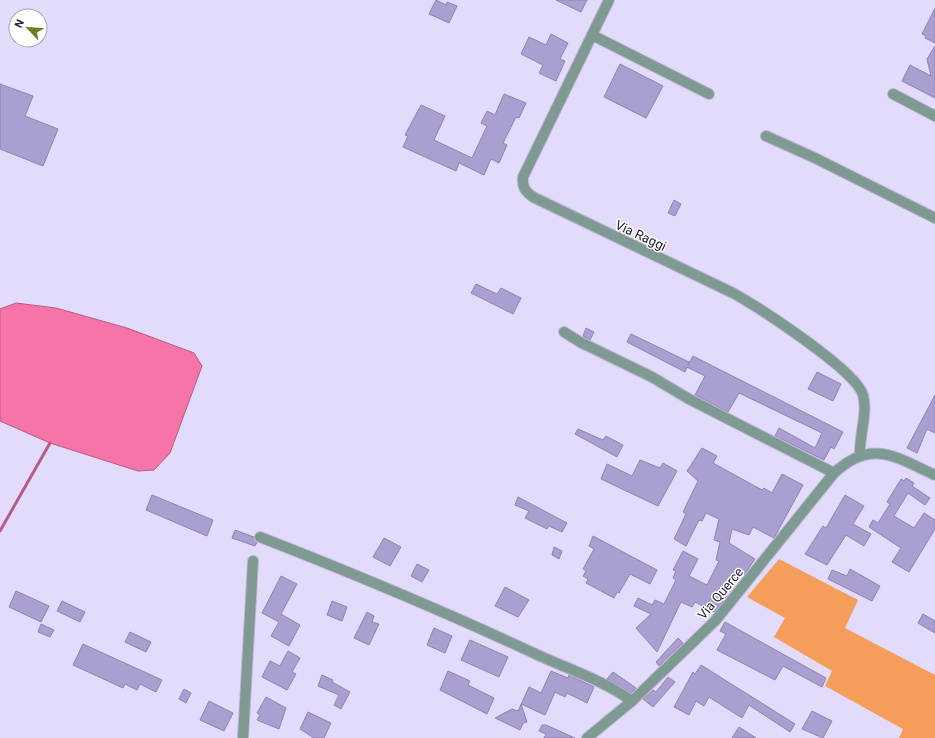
<svg xmlns="http://www.w3.org/2000/svg" width="935" height="738" font-family="Roboto,sans-serif">
<rect width="100%" height="100%" fill="#e3dbfb"/>
<path fill="#f59e5b" d="M779,559L858,600L845,628L935,675V738H899L903,729L825,686L832,671L774,637L785,618L747,597Z"/>
<path fill="#f675a8" stroke="#b85c86" d="M16,303L56,308L127,328L194,353L202,366L170,453L154,470L138,471L50,443L0,421V309Z"/>
<g fill="none" stroke-linecap="round" stroke-linejoin="round">
<path stroke="#b85c86" stroke-width="3" d="M0,531L50,443"/>
</g>
<g fill="#ab9ed0" stroke="#9082b3">
<path d="M436,0L446,5L447,2L457,6L449,23L429,14Z"/>
<path d="M556,0H587L581,12Z"/>
<path d="M935,8V43L925,38L926,36L922,34Z"/>
<path d="M551,34L568,43L560,59L565,61L556,81L539,73L543,65L521,54L529,37L546,45Z"/>
<path d="M935,46V98L902,81L910,65L931,76L927,59Z"/>
<path d="M620,64L663,86L646,118L604,97Z"/>
<path d="M0,84L33,96L25,116L58,129L43,166L0,149Z"/>
<path d="M504,94L526,103L519,118L516,117L503,143L507,145L499,163L491,159L484,175L459,163L456,171L403,147L408,136L405,135L421,105L445,116L434,140L472,158L487,126L481,123L487,111L495,115Z"/>
<path d="M674,200L681,204L675,216L668,213Z"/>
<path d="M476,284L497,294L501,288L521,298L513,314L471,293Z"/>
<path d="M586,328L594,332L590,340L583,336Z"/>
<path d="M631,334L689,362L688,365L693,356L843,432L834,449L831,447L824,460L775,436L779,428L815,448L822,433L739,393L728,412L695,395L705,376L687,367L685,372L627,342Z"/>
<path d="M817,372L841,384L833,401L808,389Z"/>
<path d="M935,395V433L927,429L917,453L907,448Z"/>
<path d="M578,429L603,440L606,436L623,445L617,457L575,434Z"/>
<path d="M702,448L717,456L713,463L762,490L764,488L772,493L782,474L803,485L774,538L753,527L749,535L732,529L729,543L755,559L744,575L739,572L725,599L714,612L695,602L692,607L681,602L657,652L636,628L651,614L634,606L638,598L652,605L655,600L664,604L676,580L673,578L676,571L673,570L683,551L698,559L689,576L707,585L719,561L716,560L720,542L714,540L719,519L706,513L702,521L699,520L686,546L674,539L686,514L683,512L698,481L687,471Z"/>
<path d="M640,460L660,468L663,463L677,471L658,506L601,479L607,464L632,476Z"/>
<path d="M906,478L914,483L912,486L930,498L925,505L908,493L894,516L914,528L924,513L935,520V529L909,572L892,562L901,548L869,527L873,520L878,523L890,504L887,502L901,479L904,481Z"/>
<path d="M152,495L213,520L207,536L146,510Z"/>
<path d="M845,495L864,506L853,524L871,534L864,546L846,535L827,565L805,554L823,526L826,528Z"/>
<path d="M518,497L567,523L562,532L549,526L547,529L525,518L529,511L515,505Z"/>
<path d="M235,530L254,537L257,542L255,546L232,538Z"/>
<path d="M593,536L657,570L650,584L630,574L619,593L617,592L614,598L586,583L588,579L583,576L586,571L583,569L594,549L589,546Z"/>
<path d="M384,538L401,547L390,566L373,557Z"/>
<path d="M554,547L562,551L559,559L552,555Z"/>
<path d="M417,564L429,570L422,582L411,576Z"/>
<path d="M850,569L880,586L872,601L828,579L832,570L847,576Z"/>
<path d="M281,576L297,584L281,614L300,625L289,646L271,636L279,622L262,613Z"/>
<path d="M505,587L529,600L518,617L495,606Z"/>
<path d="M16,591L49,606L41,622L9,607Z"/>
<path d="M62,601L85,612L80,622L57,611Z"/>
<path d="M332,601L347,607L342,621L327,615Z"/>
<path d="M367,612L374,616L372,622L379,624L369,645L354,638Z"/>
<path d="M923,614L935,621V633L918,623Z"/>
<path d="M725,622L826,678L822,687L783,666L775,680L717,650L726,634L720,631Z"/>
<path d="M41,624L54,630L50,637L38,632Z"/>
<path d="M434,628L452,636L445,653L427,645Z"/>
<path d="M130,632L151,642L146,652L125,642Z"/>
<path d="M678,638L683,643L659,666L656,662Z"/>
<path d="M470,640L508,657L499,677L461,660Z"/>
<path d="M83,644L162,680L156,692L140,684L137,690L125,684L123,688L73,665Z"/>
<path d="M288,651L300,658L292,672L296,674L287,690L262,677L270,661L280,666Z"/>
<path d="M701,665L795,724L790,732L749,705L742,718L709,697L704,706L696,701L689,715L674,707L693,672L695,674Z"/>
<path d="M448,671L470,681L468,685L494,698L487,714L440,690Z"/>
<path d="M551,671L568,678L569,675L594,687L587,703L567,693L565,697L555,692L545,715L521,704L527,722L523,723L520,730L495,718L512,709L518,711L529,687L541,693Z"/>
<path d="M613,672L636,688L631,693L607,679Z"/>
<path d="M322,675L333,680L332,682L350,692L341,709L334,705L339,695L318,686Z"/>
<path d="M668,677L675,682L653,707L643,699L653,690L656,692Z"/>
<path d="M184,689L191,693L186,703L179,699Z"/>
<path d="M266,697L286,708L279,729L257,720L260,715L257,713Z"/>
<path d="M209,701L233,713L224,731L200,720Z"/>
<path d="M812,711L832,721L823,738L802,729Z"/>
<path d="M308,712L331,723L324,738H314L300,729Z"/>
<path d="M542,725H546L575,738H544L546,734L539,731Z"/>
<path d="M739,727L756,738H732Z"/>
</g>
<g fill="none" stroke-linecap="round" stroke-linejoin="round">
<defs>
<g id="minor">
<path d="M609,0L523,177C522,187 525,191 533,197L733,293C758,307 856,370 863,395C868,414 859,435 860,455"/>
<path d="M592,35L709,94"/>
<path d="M893,94L935,116"/>
<path d="M766,136L815,158L935,218"/>
<path d="M564,332L580,342L652,377L689,399L834,473"/>
<path d="M260,537C355,574 448,613 540,656C571,670 604,681 632,701"/>
<path d="M243,738L253,561"/>
<path d="M587,738L632,701L715,621L834,473C872,438 895,457 935,475"/>
</g>
</defs>
<use href="#minor" stroke="#beb6d4" stroke-width="12"/>
<use href="#minor" stroke="#7e9a92" stroke-width="10"/>
</g>
<g text-anchor="middle" stroke-width="3" stroke-linejoin="round" paint-order="stroke">
<g font-size="13" fill="#282236" stroke="#fff">
<text transform="translate(641 235) rotate(25)" y="5">Via Raggi</text>
<text transform="translate(720 593) rotate(-50)" y="5">Via Querce</text>
</g>
</g>
<g transform="translate(28 28) rotate(296)"><circle r="19" fill="#ffffff" stroke="#a9a7af"/>
<path d="M0-3L7 15L0 10L-7 15Z" fill="#707c28"/>
<text y="-6" font-size="11" font-weight="bold" text-anchor="middle" fill="#282236">N</text>
</g>
</svg>
